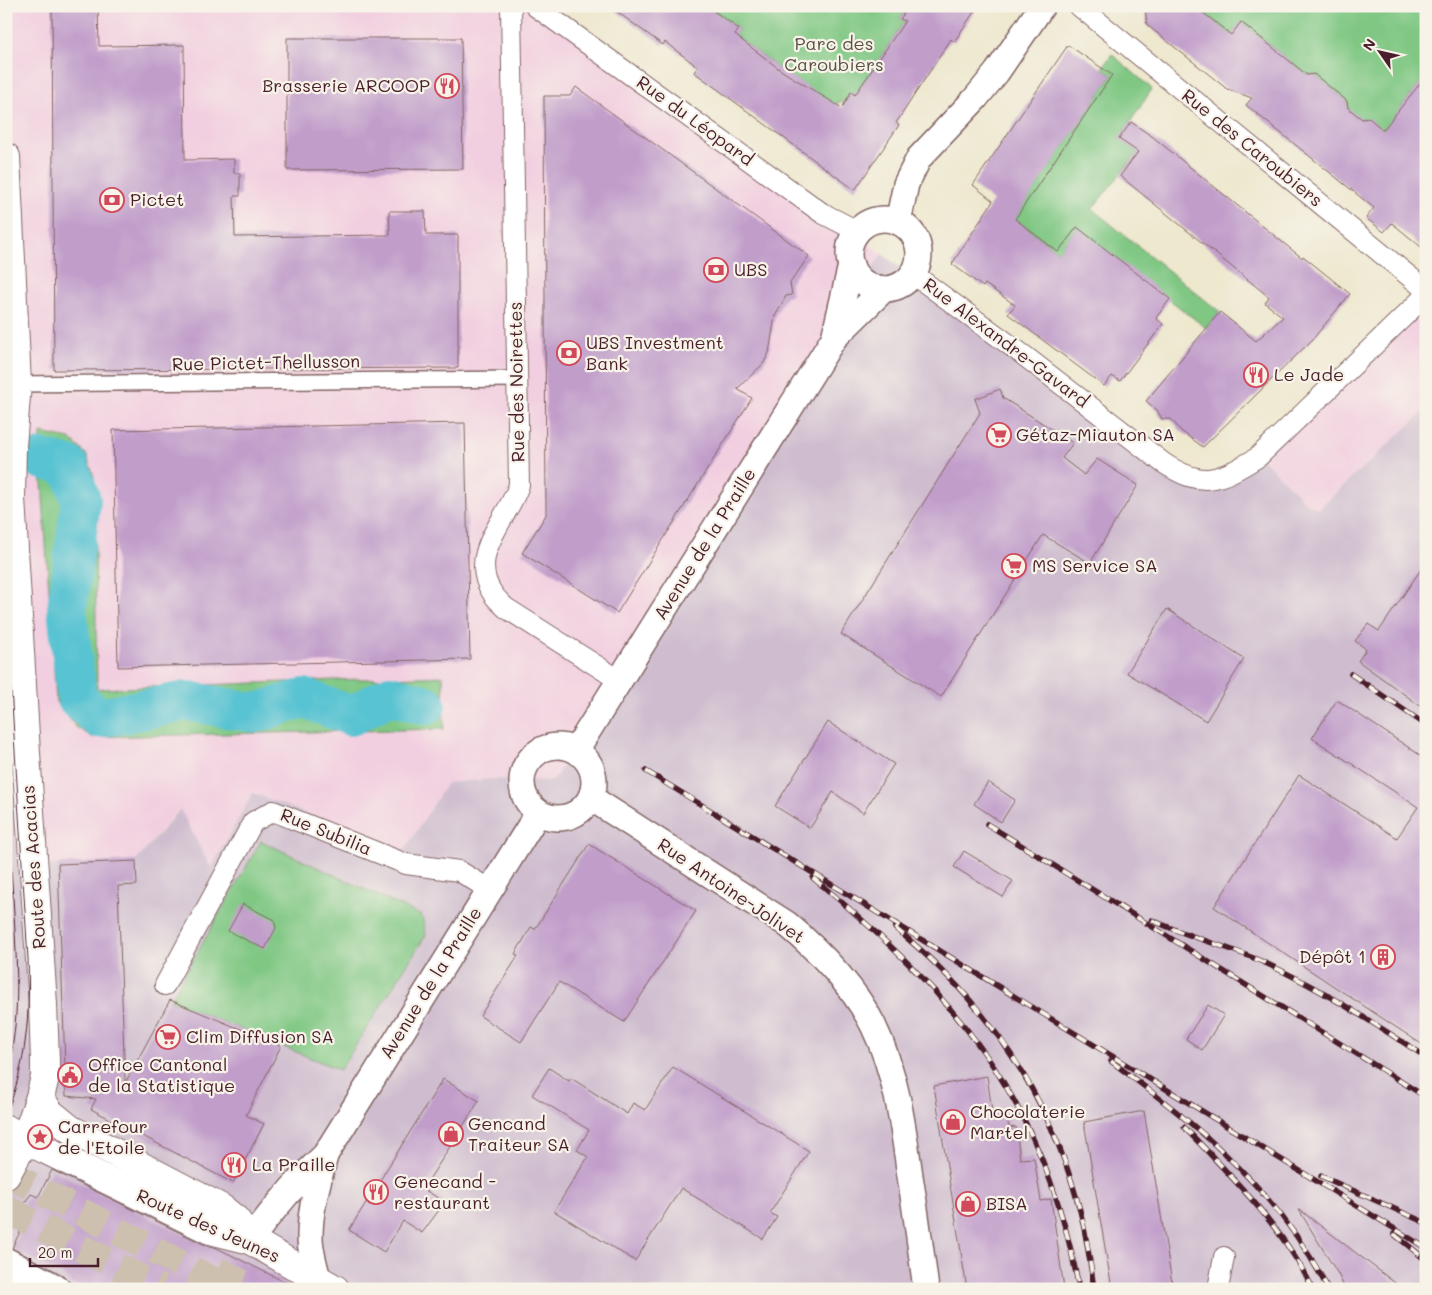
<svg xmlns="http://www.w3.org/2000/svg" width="1432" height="1295" font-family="Mali,sans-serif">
<rect width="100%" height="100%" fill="#f7f3e8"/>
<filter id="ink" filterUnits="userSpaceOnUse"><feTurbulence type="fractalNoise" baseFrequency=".02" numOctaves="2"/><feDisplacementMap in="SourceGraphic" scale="10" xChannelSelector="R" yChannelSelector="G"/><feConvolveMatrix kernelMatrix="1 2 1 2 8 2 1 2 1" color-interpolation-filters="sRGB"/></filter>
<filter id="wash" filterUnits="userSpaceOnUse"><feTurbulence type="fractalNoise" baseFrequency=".0096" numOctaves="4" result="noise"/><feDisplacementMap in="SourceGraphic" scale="20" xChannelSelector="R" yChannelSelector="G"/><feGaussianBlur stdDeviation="1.12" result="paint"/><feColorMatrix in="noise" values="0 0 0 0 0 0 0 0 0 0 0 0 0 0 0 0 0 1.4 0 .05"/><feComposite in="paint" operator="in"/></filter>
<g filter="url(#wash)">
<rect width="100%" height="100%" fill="#eee8cf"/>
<g fill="#f2cfe0">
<path d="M6,6H545L882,254L553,781L491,779L447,783L404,851L253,793L211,868L179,809L136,861L17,867L6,689Z"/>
<path d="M1426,293V410L1318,509L1307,504L1259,455Z"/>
</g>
<path fill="#cfbdcf" d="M882,254L1177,471L1211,476L1259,455L1307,504L1318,509L1426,410V1289H14L6,1285V689L17,867L136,861L180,809L211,868L253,793L404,851L447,783L491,779L553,781Z"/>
<g fill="#7fc783" stroke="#647357">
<path d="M707,6H909L900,18L905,21L855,95L851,93L846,101L833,104L782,71L735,35L739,29Z"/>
<path d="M1195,6H1426V84L1422,81L1383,130L1369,119H1362L1348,109L1347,101L1314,74L1307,75L1241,22L1231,35Z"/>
<path d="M1112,54L1152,89L1119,139L1138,152L1092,209L1220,312L1206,328L1077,228L1058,252L1015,218L1112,75L1102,68Z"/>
<path d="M41,433L70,439L86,454L94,476L97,689L443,676L444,729L92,737L76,727L56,702L42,482Z"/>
<path d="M261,841L422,916L426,935L340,1070L170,1000Z"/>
</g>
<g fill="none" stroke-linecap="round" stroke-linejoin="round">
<path stroke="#58c3d2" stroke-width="40" d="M41,459L69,466L81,500L67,609L77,699L99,718L187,701L256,713L304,698L351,716L390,695L426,705"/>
</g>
<g id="blocks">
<g fill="#c19eca">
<path d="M52,6H98L99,46L184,45L185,160L234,159V173H240V196H234L235,237L390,235L389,211H425L426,235H458V368L54,370Z"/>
<path d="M609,6H707L739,29L735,35L782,71L842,108L851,92L855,95L905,21L900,19L909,6H978L954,42L951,39L896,123L899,125L855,190L694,72L698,67L665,42L663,45Z"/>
<path d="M1145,6H1195L1231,35L1241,22L1307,75L1314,74L1347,101L1348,108L1362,119L1369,118L1383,130L1426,76V251L1392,223L1384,232L1366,218L1374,208L1246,105L1252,98L1227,89L1147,25Z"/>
<path d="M287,38H461L463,169L287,170Z"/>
<path d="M1068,45L1112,75L1015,219L1058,252L1077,227L1170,299L1156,318L1163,324L1120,381L1112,376L1104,386L1008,314L1015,305L985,284L983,287L952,264L993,201L973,185Z"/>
<path d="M576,87L809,256L790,283L792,295L786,296L775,316L769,353L763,364L737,389L752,398L617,613L522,553L546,515L544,96H570Z"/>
<path d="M1131,122L1153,137L1302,258L1303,256L1350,294L1312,340L1203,447L1181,431L1171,419H1162L1157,410L1146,401L1220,312L1256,341L1283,317L1265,303L1269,297L1120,176L1138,152L1119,139Z"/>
<path d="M1000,389L1003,398L1073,443L1062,458L1084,475L1097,459L1138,485L1090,563L1043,535L941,697L841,634L980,413L975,399Z"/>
<path d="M465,423L470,659L118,667L113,430Z"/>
<path d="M1426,562V710L1358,661L1366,649L1355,641L1368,624L1379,631Z"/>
<path d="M1167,609L1244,659L1206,721L1127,673Z"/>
<path d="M1337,700L1426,759V1047L1214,907L1299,775L1397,838L1418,807L1312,738Z"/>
<path d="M828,722L894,764L863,813L833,792L810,828L775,806Z"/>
<path d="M988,782L1015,800L1001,822L974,804Z"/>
<path d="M589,844L696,911L624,1022L559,982L521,1042L480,1016L518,956L515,954L531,927L535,929Z"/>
<path d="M964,851L1013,881L1003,897L954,867Z"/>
<path d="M136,861L137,885L118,886L125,1083L170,1000L281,1046L246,1115L264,1124L233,1183L91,1109L96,1099L66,1096L58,864Z"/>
<path d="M243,904L274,920L276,928L265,949L228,931Z"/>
<path d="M1208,1005L1224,1015L1202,1050L1186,1039Z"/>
<path d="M673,1067L809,1151L770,1213L777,1217L763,1239L681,1188L635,1261L554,1211L588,1157L577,1150L589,1130L532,1095L549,1068L569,1081L571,1078L627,1114L633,1103L645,1110Z"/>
<path d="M987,1076L993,1118L1007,1117L1009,1128L1016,1127L1020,1159L1034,1158L1041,1201L1051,1199L1064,1289H967L934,1086Z"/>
<path d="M443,1079L479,1101L423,1189L445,1202L422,1233L403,1221L384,1252L349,1230Z"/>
<path d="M1144,1111L1173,1289H1112L1084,1122Z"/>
<path d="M52,1170L203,1244L217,1248L299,1289H81L70,1283L63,1275L12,1248L28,1216L22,1211L25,1202L31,1194L38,1197Z"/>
<path d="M1299,1210H1300L1403,1289H1345L1338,1274Z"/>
</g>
</g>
</g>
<g filter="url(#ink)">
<use href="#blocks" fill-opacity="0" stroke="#836564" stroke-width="1"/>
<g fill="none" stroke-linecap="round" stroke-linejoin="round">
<g stroke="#cdc0ae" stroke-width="28" stroke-dasharray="28 14" stroke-linecap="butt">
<path d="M6,1173L229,1289"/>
<path d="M6,1209L161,1289"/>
<path d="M223,1289L239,1259"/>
</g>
<defs>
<path id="pedestrian" d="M17,384L517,379"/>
<g id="minor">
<path d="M511,6L519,485C507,521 466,555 493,594C496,599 502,604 506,608L619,680"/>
<path d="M535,6L822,213L857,231"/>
<path d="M1079,6L1426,290"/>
<path d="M913,274L1022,354L1162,462C1202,489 1219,481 1258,457L1426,295"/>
<path d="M165,985L253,822L273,811L406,864L459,871L490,890"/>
<path d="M1218,1289L1224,1257"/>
</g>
<g id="tertiary">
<circle cx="884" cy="254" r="35"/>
<path d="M898,222L906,184L919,158L975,99L997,72L1042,6"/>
<path d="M834,338L851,265"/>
<circle cx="558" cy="782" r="36"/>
<path d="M576,750L834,338L884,289"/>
<path d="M591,798L787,924C819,951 854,987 873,1025C896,1072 903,1124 910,1176C916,1213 921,1251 926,1289"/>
<path d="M250,1240C273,1209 298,1180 325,1155L538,813"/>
<path d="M318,1278C314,1264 310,1250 310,1236C310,1209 318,1182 325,1156"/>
</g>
<g id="secondary">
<path d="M6,157L17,384L12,446L11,498L26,753L43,1004L45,1061V1077L40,1097L25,1140"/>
<path d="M40,1097L49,1112L70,1129L221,1208L236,1220L250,1240"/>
</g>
<g id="primary">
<path d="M6,1129L46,1150L210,1230L250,1240L335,1289"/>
<path d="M6,1175L25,1140"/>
<path d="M6,1262L56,1289"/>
</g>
</defs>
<use href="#pedestrian" stroke="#836564" stroke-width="18"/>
<use href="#minor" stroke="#836564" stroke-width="22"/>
<use href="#tertiary" stroke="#836564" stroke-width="28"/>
<use href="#secondary" stroke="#836564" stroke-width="30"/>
<use href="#primary" stroke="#836564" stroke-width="30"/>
<use href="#pedestrian" stroke="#fff" stroke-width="15"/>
<use href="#minor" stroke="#fff" stroke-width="20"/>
<use href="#tertiary" stroke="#fff" stroke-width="25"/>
<use href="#secondary" stroke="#fff" stroke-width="28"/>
<use href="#primary" stroke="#fff" stroke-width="28"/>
<g stroke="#4a1f2b" stroke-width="1">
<path d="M6,608L28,959C30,1013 27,1064 6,1114"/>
<path d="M6,795C9,834 11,874 14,913C17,972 21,1019 6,1077"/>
</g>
<defs>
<g id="rail">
<path d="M1351,674L1426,725"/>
<path d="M646,771L1426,1248"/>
<path d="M987,824L1426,1097"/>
<path d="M813,878C875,929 937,986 983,1051C1033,1122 1064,1205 1079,1289"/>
<path d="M1152,920C1188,937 1227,946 1263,962C1321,988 1373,1023 1426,1057"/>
<path d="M895,928C985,1001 1047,1090 1078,1203C1086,1231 1090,1260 1094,1289"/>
<path d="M1111,1061C1150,1091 1191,1121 1226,1155C1267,1194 1303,1239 1328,1289"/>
<path d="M1184,1127C1232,1177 1282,1226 1313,1289"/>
<path d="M1321,1176L1426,1223"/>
<path d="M1394,1234L1426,1260"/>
</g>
</defs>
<use href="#rail" stroke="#4a1f2b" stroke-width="5.5"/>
<use href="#rail" stroke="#f7f3e8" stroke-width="4" stroke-dasharray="11" stroke-linecap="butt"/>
</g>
</g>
<defs>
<symbol id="restaurant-ring" viewBox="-11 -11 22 22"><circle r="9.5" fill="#f7f3e8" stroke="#d1495b" stroke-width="1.5"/><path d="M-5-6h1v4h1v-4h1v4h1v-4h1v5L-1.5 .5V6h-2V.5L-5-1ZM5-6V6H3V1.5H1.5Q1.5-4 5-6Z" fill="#d1495b"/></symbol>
<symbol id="bank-ring" viewBox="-11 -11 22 22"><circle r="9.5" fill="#f7f3e8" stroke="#d1495b" stroke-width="1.5"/><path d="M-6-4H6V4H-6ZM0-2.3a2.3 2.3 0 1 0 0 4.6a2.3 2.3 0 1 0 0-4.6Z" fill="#d1495b"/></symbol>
<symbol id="supermarket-ring" viewBox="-11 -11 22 22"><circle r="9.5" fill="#f7f3e8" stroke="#d1495b" stroke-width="1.5"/><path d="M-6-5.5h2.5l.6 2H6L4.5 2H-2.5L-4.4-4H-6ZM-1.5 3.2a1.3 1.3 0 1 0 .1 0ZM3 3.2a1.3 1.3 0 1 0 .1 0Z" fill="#d1495b"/></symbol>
<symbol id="building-ring" viewBox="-11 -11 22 22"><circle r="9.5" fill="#f7f3e8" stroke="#d1495b" stroke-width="1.5"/><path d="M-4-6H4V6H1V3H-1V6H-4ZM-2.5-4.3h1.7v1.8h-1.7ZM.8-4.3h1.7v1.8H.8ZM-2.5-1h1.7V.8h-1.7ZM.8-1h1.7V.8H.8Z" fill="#d1495b"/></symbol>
<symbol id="civic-ring" viewBox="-11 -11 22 22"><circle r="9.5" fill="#f7f3e8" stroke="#d1495b" stroke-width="1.5"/><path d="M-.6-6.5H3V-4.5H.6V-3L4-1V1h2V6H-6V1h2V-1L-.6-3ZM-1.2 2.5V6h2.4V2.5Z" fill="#d1495b"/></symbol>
<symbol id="shop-ring" viewBox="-11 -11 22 22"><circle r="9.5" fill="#f7f3e8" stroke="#d1495b" stroke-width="1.5"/><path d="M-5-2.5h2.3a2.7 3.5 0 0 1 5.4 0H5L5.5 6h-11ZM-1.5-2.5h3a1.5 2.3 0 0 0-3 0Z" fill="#d1495b"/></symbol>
<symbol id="sight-ring" viewBox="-11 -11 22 22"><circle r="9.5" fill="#f7f3e8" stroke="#d1495b" stroke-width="1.5"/><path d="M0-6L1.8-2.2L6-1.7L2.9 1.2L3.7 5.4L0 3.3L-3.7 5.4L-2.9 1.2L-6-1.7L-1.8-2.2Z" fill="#d1495b"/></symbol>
</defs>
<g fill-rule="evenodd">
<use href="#restaurant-ring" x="433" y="72" width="28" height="28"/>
<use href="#bank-ring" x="98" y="186" width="28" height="28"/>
<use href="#bank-ring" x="702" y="256" width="28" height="28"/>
<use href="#bank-ring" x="555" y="339" width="28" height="28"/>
<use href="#restaurant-ring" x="1242" y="361" width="28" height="28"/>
<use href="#supermarket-ring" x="985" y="421" width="28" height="28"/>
<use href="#supermarket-ring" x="1000" y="552" width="28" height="28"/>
<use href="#building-ring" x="1369" y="943" width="28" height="28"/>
<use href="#supermarket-ring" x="154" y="1023" width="28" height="28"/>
<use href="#civic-ring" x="56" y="1061" width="28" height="28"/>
<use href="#shop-ring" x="939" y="1108" width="28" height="28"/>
<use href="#shop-ring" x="437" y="1120" width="28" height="28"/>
<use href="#sight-ring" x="26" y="1123" width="28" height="28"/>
<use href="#restaurant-ring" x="220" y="1151" width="28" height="28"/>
<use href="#restaurant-ring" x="362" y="1178" width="28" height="28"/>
<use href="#shop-ring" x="954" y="1190" width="28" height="28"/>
</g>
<g text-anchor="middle" stroke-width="4.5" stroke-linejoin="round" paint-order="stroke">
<g font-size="18" fill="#5a5145" stroke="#f7f3e8">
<text x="834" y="50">Parc des<tspan x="834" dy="21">Caroubiers</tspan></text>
</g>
<g font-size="18" fill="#4a1f2b" stroke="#f7f3e8" text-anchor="start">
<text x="430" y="92" text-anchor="end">Brasserie ARCOOP</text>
<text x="130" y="206">Pictet</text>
<text x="734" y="276">UBS</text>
<text x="586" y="349">UBS Investment<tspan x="586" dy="21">Bank</tspan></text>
<text x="1274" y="381">Le Jade</text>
<text x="1016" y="441">Gétaz-Miauton SA</text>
<text x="1032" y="572">MS Service SA</text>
<text x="1366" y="963" text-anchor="end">Dépôt 1</text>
<text x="186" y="1043">Clim Diffusion SA</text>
<text x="88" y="1071">Office Cantonal<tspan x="88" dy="21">de la Statistique</tspan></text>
<text x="970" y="1118">Chocolaterie<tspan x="970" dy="21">Martel</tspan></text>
<text x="468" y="1130">Gencand<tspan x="468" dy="21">Traiteur SA</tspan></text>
<text x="58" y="1133">Carrefour<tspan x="58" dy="21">de l'Etoile</tspan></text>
<text x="252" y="1171">La Praille</text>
<text x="394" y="1188">Genecand -<tspan x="394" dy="21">restaurant</tspan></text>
<text x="986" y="1210">BISA</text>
</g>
<g font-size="18" fill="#4a1f2b" stroke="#f7f3e8">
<text transform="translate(695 121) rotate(36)" y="6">Rue du Léopard</text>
<text transform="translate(1252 148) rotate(39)" y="6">Rue des Caroubiers</text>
<text transform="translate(1006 343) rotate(37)" y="6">Rue Alexandre-Gavard</text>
<text transform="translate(266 363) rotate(-1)" y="6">Rue Pictet-Thellusson</text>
<text transform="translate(517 382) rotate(-91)" y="6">Rue des Noirettes</text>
<text transform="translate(705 544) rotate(-58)" y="6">Avenue de la Praille</text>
<text transform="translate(326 832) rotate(22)" y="6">Rue Subilia</text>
<text transform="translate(34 867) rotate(-94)" y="6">Route des Acacias</text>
<text transform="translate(731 891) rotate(34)" y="6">Rue Antoine-Jolivet</text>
<text transform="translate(431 983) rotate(-58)" y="6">Avenue de la Praille</text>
<text transform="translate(208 1226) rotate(24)" y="6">Route des Jeunes</text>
</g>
</g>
<rect width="1432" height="1295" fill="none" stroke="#f7f3e8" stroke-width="25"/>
<g transform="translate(1380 52) rotate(304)" stroke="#f7f3e8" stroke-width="4" paint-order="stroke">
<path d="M0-4L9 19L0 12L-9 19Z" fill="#4a1f2b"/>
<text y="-8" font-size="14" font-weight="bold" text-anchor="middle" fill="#4a1f2b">N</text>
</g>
<path d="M30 1258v8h68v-8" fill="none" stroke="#4a1f2b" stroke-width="2.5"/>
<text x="38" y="1258" font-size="15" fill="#4a1f2b" stroke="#f7f3e8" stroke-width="4" paint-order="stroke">20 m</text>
</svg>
